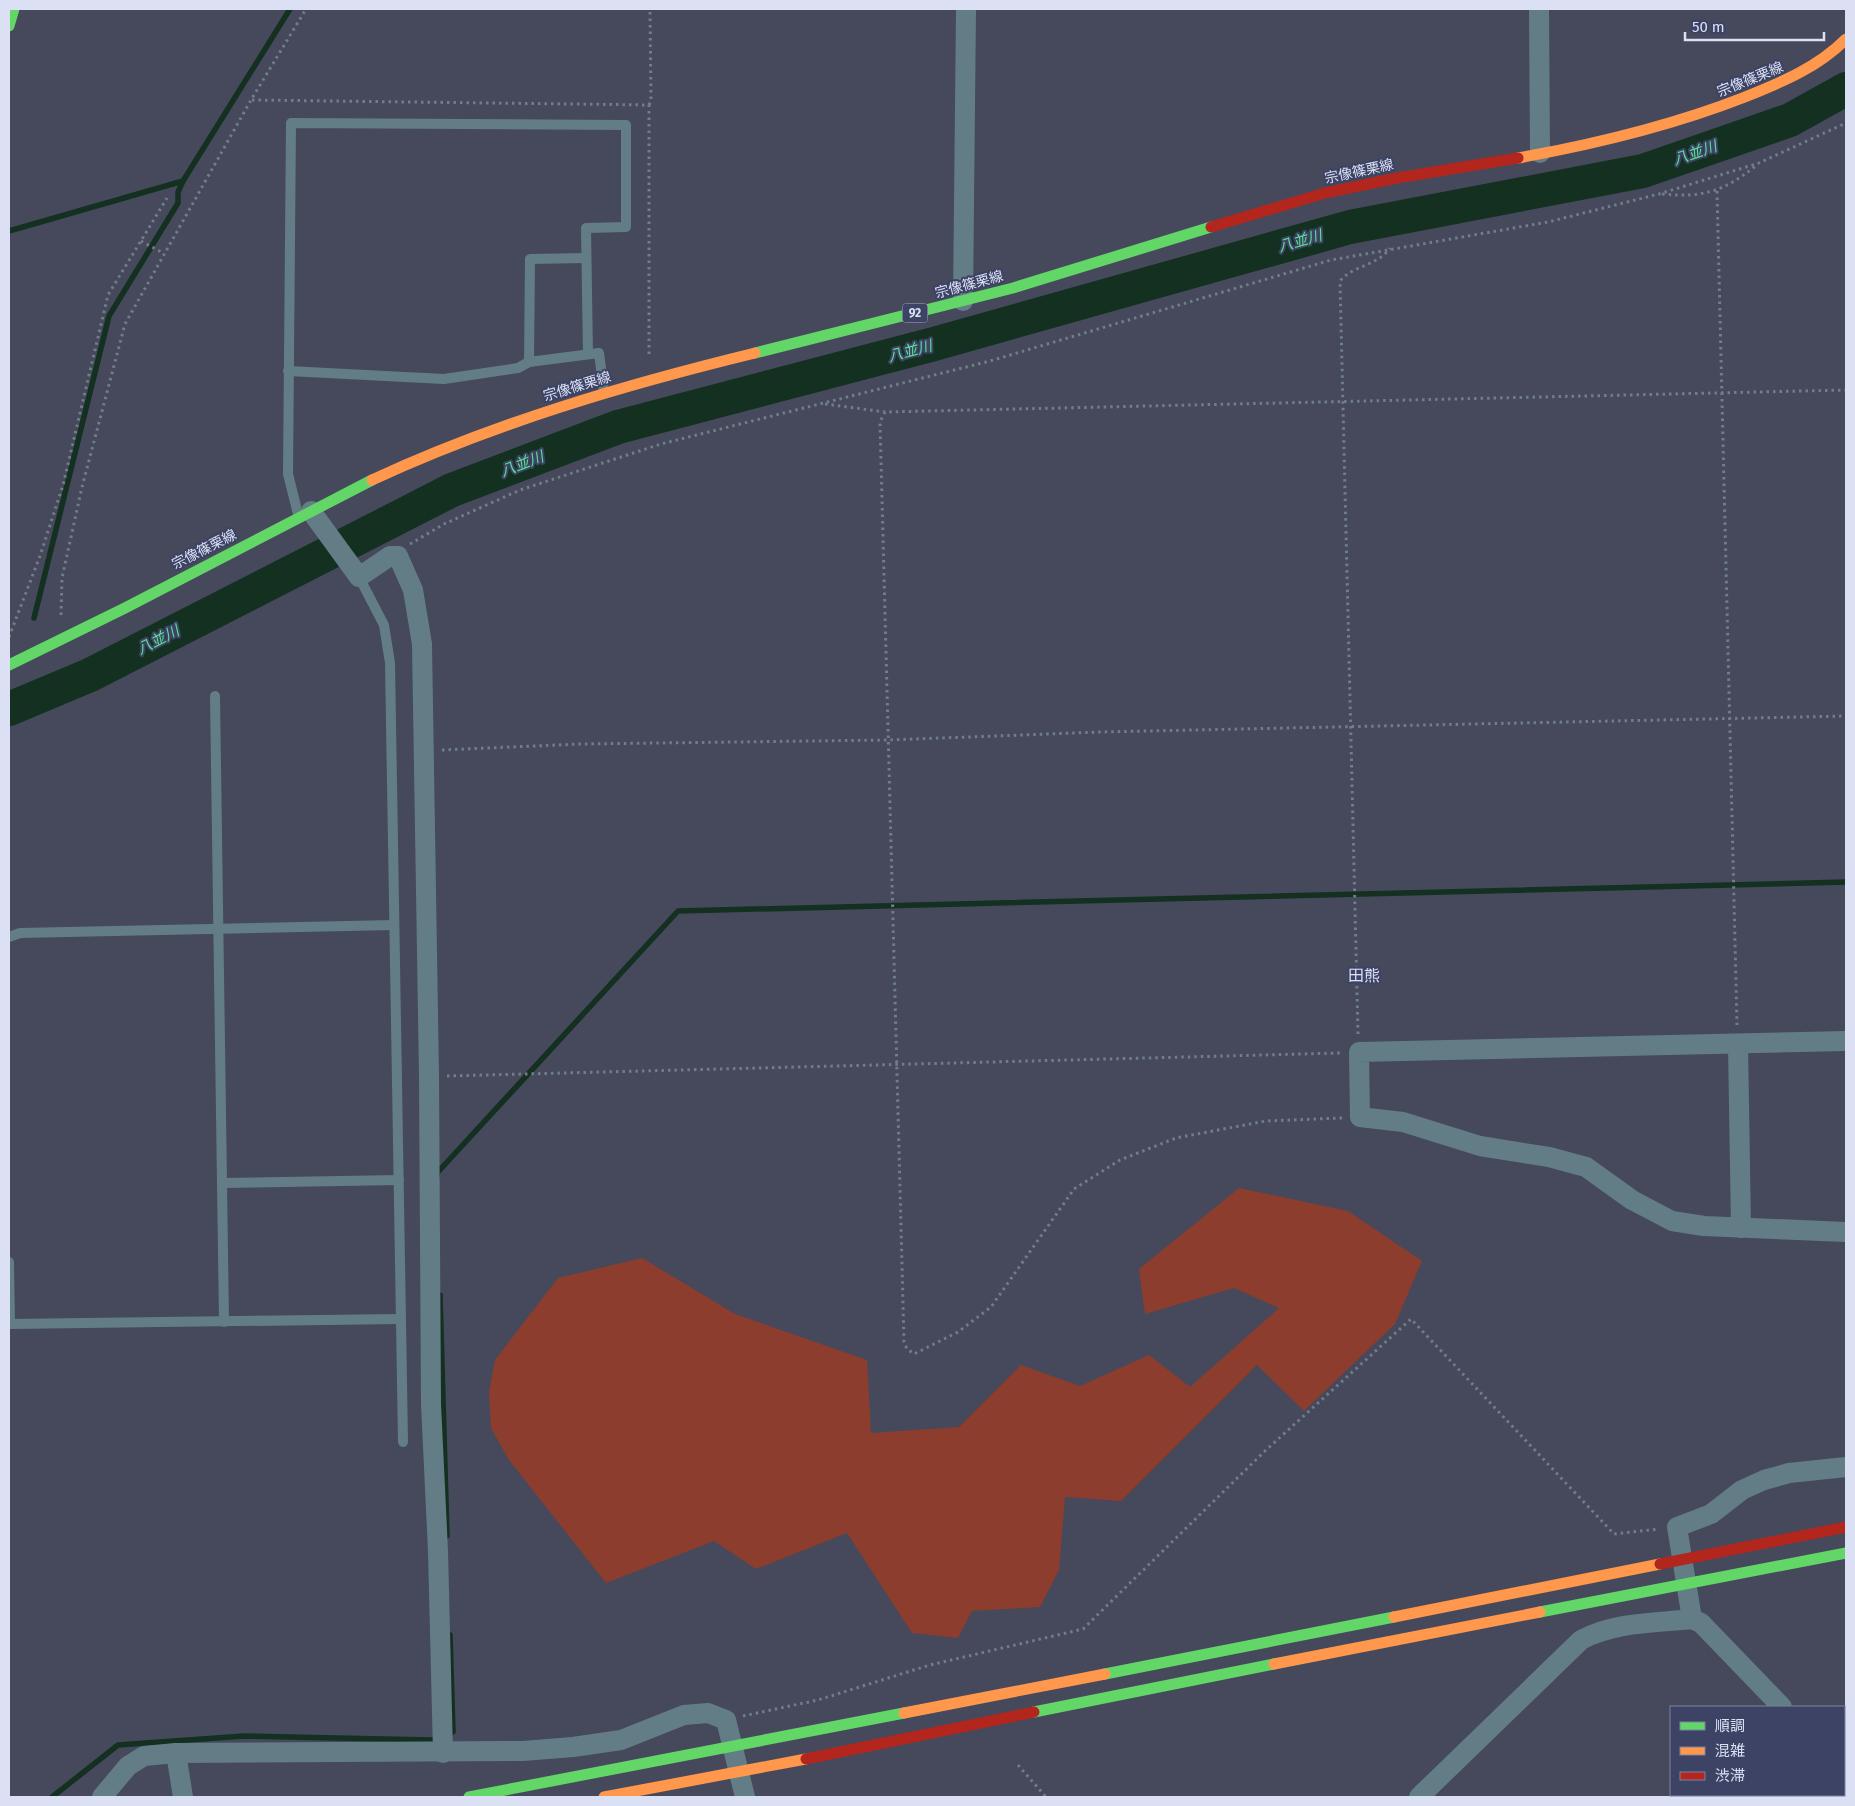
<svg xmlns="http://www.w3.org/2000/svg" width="1855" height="1806" font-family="'Fira Sans','Noto Sans JP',sans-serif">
<rect width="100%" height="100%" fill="#45495b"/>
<path fill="#8d3d2d" d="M1239,1188L1348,1211L1422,1261L1395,1324L1304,1411L1257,1365L1121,1501L1065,1497L1059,1570L1040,1607L972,1611L958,1638L912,1633L847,1533L756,1569L714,1541L606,1583L509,1460L491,1428L489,1392L495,1360L558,1278L642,1258L735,1314L867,1360L871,1433L959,1427L1021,1365L1080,1386L1149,1355L1190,1387L1279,1308L1234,1288L1145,1314L1139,1269Z"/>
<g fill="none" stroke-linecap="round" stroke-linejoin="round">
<g stroke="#133021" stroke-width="5.5">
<path d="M9,231L183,181"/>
<path d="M34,618L109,316L178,203V192L183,181L290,9"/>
<path d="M437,1176V1173L678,911L1846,882"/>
<path d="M440,1295L447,1536"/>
<path d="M52,1797L118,1745L244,1736L432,1740L453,1732L450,1635"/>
</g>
<path stroke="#133021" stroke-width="34" d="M9,709L90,675L452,490L618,427L934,344L1350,227L1643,171L1790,120L1846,89"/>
<g stroke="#6f7e88" stroke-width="3" stroke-dasharray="2.5 4" stroke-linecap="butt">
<path d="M252,100L649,105V357"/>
<path d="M649,105L651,101L650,9"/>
<path d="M1717,191L1737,1025"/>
<path d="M1662,194C1704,198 1724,191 1757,165"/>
<path d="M141,241L163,253"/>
<path d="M825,404L885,412"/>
<path d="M410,544L444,524L520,490L661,444L990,361L1331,260L1548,222L1659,194L1759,163L1846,123"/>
<path d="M61,615L62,578L82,487L125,324L251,100L306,9"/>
<path d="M9,637L40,556L63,485L108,295L167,198"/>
<path d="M442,750L580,744L888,740L1101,732L1846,716"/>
<path d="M1358,1034L1340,281C1353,265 1378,266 1390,248"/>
<path d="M447,1076L1341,1053"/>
<path d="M1342,1118L1266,1121L1176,1138L1120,1160L1074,1189L991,1307L958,1332L914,1354L907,1349L904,1342L880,422L885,412L1846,390"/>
<path d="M743,1716L818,1700L930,1665L1083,1629L1266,1450L1411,1319L1614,1534L1659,1529"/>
<path d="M1018,1765L1046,1797"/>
</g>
<g stroke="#637d86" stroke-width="10">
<path d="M529,362L530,259L586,258"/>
<path d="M288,371L444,379L518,368L529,362L599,353L604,392"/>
<path d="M298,514L288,474L291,123L626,125V227L586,228L588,354"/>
<path d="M359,577L384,625L390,663L403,1442"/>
<path d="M215,696L224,1322"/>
<path d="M9,937L20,933L394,925"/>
<path d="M222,1183L399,1180"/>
<path d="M9,1262L10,1324"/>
<path d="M9,1324L401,1319"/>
</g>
<g stroke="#637d86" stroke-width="20">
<path d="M1539,9L1540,153"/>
<path d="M963,301L966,9"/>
<path d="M311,511L359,577L390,556H398L413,590L422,644L429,1076L431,1404L438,1551L443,1753"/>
<path d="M1846,1041L1359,1052L1360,1117L1403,1122L1480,1146L1549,1157L1586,1167L1632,1200L1672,1221L1704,1226L1846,1232"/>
<path d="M1738,1044L1741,1228"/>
<path d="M1692,1619L1677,1527L1711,1514L1742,1490L1764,1480L1789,1473L1846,1467"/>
<path d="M176,1753L183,1797"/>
<path d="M1844,1772L1846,1774"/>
<path d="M102,1797L128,1766L144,1756L176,1753L523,1751L573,1747L621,1740L684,1715L708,1713L726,1720L745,1797"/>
<path d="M1419,1797L1581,1640C1614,1622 1656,1623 1692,1619L1701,1623L1782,1707"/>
</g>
<g stroke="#63d668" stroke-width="11">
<path d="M9,26L14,9"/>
<path d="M755,353L1013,288L1211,227"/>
<path d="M9,665L125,608L372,480"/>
<path d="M1540,1612L1846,1553"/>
<path d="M1105,1674L1394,1617"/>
<path d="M1034,1712L1274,1664"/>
<path d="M469,1797L904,1713"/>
</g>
<g stroke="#ff974d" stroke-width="11">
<path d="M1518,158C1596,144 1671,126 1745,97C1782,82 1817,68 1846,39"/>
<path d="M372,480C495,423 624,385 755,353"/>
<path d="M1394,1617L1660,1564"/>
<path d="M1274,1664L1540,1612"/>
<path d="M904,1713L1105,1674"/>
<path d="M604,1797L806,1759"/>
</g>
<g stroke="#b3261e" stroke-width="11">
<path d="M1211,227L1325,193L1397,178L1518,158"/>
<path d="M1660,1564L1846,1527"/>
<path d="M806,1759L1034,1712"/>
</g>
</g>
<g text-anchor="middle" stroke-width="4" stroke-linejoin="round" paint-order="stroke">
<rect fill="#3c4364" stroke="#abb1ca" stroke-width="1" x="902.5" y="303.5" width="25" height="19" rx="4"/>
<g font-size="12" font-weight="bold" fill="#dbe0f5">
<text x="915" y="317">92</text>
</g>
<g font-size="14" fill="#dbe0f5" stroke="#3c4364">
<text transform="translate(1750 79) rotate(-22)" y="5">宗像篠栗線</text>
<text transform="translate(1359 171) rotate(-12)" y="5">宗像篠栗線</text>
<text transform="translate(969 284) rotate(-15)" y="5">宗像篠栗線</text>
<text transform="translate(577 386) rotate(-17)" y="5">宗像篠栗線</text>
<text transform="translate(204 549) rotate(-27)" y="5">宗像篠栗線</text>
</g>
<g font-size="15" font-style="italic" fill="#5bdf90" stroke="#3c4364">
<text transform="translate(1695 153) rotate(-19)" y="5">八並川</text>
<text transform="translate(1300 241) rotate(-16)" y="5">八並川</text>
<text transform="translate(910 351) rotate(-15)" y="5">八並川</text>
<text transform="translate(522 464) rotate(-21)" y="5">八並川</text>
<text transform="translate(158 640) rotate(-27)" y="5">八並川</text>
</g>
<g font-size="16" fill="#dbe0f5" stroke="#3c4364">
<text x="1364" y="981">田熊</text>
</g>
</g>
<rect width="1855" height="1806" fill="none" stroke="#dbe0f5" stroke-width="20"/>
<rect x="1670" y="1706" width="175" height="90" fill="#3c4364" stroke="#7c829e"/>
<rect x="1680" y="1722" width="25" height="8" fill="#63d668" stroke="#7c829e"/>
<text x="1715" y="1731" font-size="15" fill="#dbe0f5">順調</text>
<rect x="1680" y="1747" width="25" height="8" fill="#ff974d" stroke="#7c829e"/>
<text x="1715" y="1756" font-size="15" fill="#dbe0f5">混雑</text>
<rect x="1680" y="1772" width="25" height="8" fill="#b3261e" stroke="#7c829e"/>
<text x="1715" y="1781" font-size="15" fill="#dbe0f5">渋滞</text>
<path d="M1685 32v8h139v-8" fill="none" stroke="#dbe0f5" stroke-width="2.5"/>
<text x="1692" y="32" font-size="15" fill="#dbe0f5" stroke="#3c4364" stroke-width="4" paint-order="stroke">50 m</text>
</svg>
